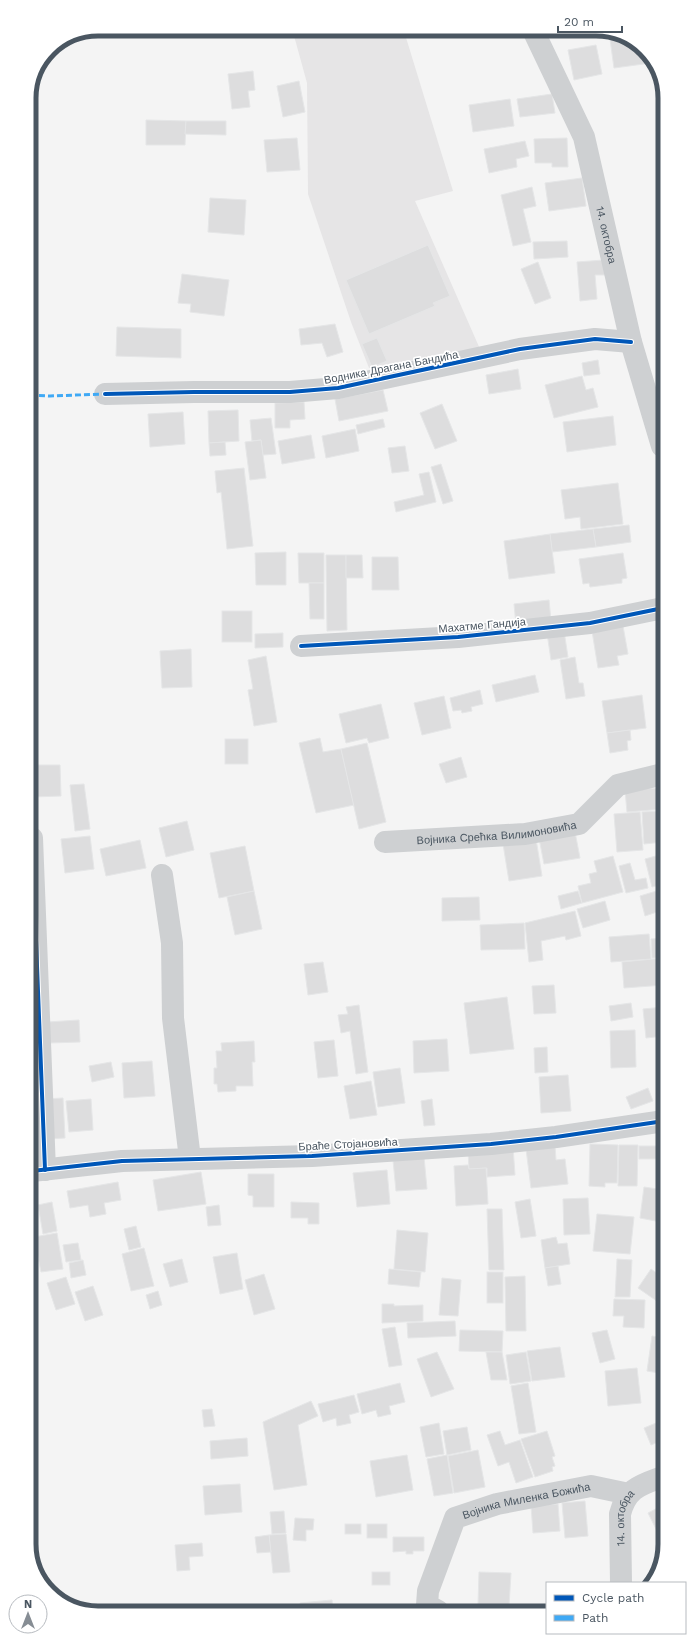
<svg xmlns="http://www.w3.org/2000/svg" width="694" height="1642" font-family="'Work Sans',sans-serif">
<rect width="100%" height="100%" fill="#f4f4f4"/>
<path fill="#e6e5e6" d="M404,31L453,191L415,201L480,349L369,368L351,322L308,194L307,83L293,32Z"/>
<g fill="#ddddde" stroke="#e5e6e7">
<path d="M622,37L638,43L651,63L614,68L610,39Z"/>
<path d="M596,45L602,74L574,80L568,50Z"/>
<path d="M253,71L255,90L248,91L250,107L232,109L228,74Z"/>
<path d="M299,81L305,112L283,117L277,86Z"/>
<path d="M552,94L555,113L520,117L517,99Z"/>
<path d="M510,99L514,126L473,132L469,105Z"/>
<path d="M146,120L186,121L185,145H146Z"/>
<path d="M186,121H226V135L185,134Z"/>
<path d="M297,138L300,170L267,172L264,140Z"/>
<path d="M567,138L568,167H552V163H535L534,139Z"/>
<path d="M525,141L529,156L516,159L517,167L489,173L484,149Z"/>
<path d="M582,178L586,206L549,211L545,183Z"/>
<path d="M532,187L536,206L523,209L531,242L513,246L501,195Z"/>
<path d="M210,198L246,200L244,235L208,232Z"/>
<path d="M567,241L568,257L534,259L533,242Z"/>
<path d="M428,245L450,296L433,303L435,306L369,334L346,280Z"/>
<path d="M604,260L605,275H595L597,299L580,301L577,262Z"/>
<path d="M538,262L551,298L535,304L521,269Z"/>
<path d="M182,274L229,280L224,316L190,312L191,304L178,303Z"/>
<path d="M335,324L343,352L327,357L322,343L301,345L299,329Z"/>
<path d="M117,327L181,329V358L116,356Z"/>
<path d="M377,338L387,361L372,367L362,344Z"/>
<path d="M598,360L600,374L584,376L582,363Z"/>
<path d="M518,369L521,389L489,394L486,375Z"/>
<path d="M582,376L586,390L593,388L598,407L554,418L545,385Z"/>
<path d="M383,390L388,411L339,421L335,399Z"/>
<path d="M304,402L305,419L290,420V428H275V403Z"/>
<path d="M442,404L457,441L435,449L420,413Z"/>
<path d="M238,410L239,441L209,443L208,411Z"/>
<path d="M183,412L185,444L150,447L148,414Z"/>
<path d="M613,416L616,445L567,452L563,422Z"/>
<path d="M271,418L276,454L263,455L261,440L252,441L250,420Z"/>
<path d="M383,419L385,427L358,434L356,425Z"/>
<path d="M355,429L359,451L326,458L322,436Z"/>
<path d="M311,435L315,458L282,464L278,441Z"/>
<path d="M261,440L266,478L250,480L245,442Z"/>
<path d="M225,442L226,455L210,456L209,443Z"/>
<path d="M405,446L409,471L392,473L388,448Z"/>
<path d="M441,464L453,501L443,504L431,467Z"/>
<path d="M244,468L253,546L227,549L221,492L217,493L215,471Z"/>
<path d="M429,472L436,502L396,512L394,502L424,495L419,474Z"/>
<path d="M618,483L623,524L581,529L580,517L565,519L561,490Z"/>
<path d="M629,525L631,542L596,547L593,529Z"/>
<path d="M593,529L596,547L552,552L550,534Z"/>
<path d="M550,534L555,573L509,579L504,541Z"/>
<path d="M286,552V585H256L255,553Z"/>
<path d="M298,553H324V583H299Z"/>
<path d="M623,553L627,578L622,579V583L590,587L589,583L583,584L579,559Z"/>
<path d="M326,555H346L347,630L327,631Z"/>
<path d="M346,555H362L363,578H346Z"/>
<path d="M372,557H398L399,590H372Z"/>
<path d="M309,583H324V619H310Z"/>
<path d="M549,600L551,621L516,625L514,604Z"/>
<rect x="222" y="611" width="30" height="31"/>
<path d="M623,626L628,654L617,656L619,665L598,668L592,631Z"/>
<path d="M564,631L568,657L551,660L547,633Z"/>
<path d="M283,633V647L255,648V634Z"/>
<path d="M191,649L192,687L162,688L160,651Z"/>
<path d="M266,656L277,722L254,726L248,690L253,689L248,660Z"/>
<path d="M575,657L579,683H583L585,696L566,699L560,660Z"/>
<path d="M535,675L539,692L496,702L492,685Z"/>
<path d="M480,690L483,704L471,707L472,711L462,713L461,710L453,711L450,698Z"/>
<path d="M642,695L646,728L607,733L602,701Z"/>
<path d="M444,696L451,728L422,735L414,703Z"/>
<path d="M381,704L389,738L369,743L367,738L346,743L339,714Z"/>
<path d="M630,730L631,740L627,741L628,750L610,753L607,733Z"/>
<path d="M320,738L323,752L341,749L354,805L316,813L299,743Z"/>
<rect x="225" y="739" width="23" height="25"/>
<path d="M367,743L386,822L359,829L341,749Z"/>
<path d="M461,757L467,777L446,783L439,764Z"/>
<path d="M31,765H60L61,796L31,797Z"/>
<path d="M84,784L90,829L75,831L70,785Z"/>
<path d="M661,788L663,809L627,812L625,790Z"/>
<path d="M663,811V842L644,844L642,812Z"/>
<path d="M640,812L643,850L617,852L614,814Z"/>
<path d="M187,821L194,850L166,857L159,828Z"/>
<path d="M575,832L580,858L544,864L539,838Z"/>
<path d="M90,836L94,869L65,873L61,839Z"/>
<path d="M536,839L542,876L509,881L503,844Z"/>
<path d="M140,840L146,868L106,876L100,849Z"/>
<path d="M245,846L254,891L219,898L210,853Z"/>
<path d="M663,854V884L652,887L645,859Z"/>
<path d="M613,856L623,892L582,903L578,886L591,883L589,874L597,872L594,861Z"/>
<path d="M630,863L635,880L646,878L648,888L626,893L619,866Z"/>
<path d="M663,889V910L645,916L640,896Z"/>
<path d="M254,891L262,929L235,935L227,897Z"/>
<path d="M578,891L582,903L561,909L558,896Z"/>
<path d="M479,897L480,920L442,921V898Z"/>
<path d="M605,901L610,920L583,928L577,909Z"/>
<path d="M575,911L581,936L566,940L565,936L541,941L543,960L529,962L525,923Z"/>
<path d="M524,923L525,949L481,950L480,925Z"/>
<path d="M649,934L651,959L611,962L609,937Z"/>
<path d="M664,938V958H652L651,939Z"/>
<path d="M664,958V985L624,988L622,962Z"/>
<path d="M323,962L328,992L308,995L304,964Z"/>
<path d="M554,985L556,1013L534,1014L532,986Z"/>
<path d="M507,997L514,1049L470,1054L464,1003Z"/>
<path d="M631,1003L633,1017L611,1021L609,1006Z"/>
<path d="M359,1005L368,1072L356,1074L350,1031L341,1033L338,1015L348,1014L346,1007Z"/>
<path d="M664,1007V1036L646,1038L643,1009Z"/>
<path d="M79,1020L80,1042L49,1043L48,1022Z"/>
<path d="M635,1030L636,1067L611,1068L610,1031Z"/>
<path d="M447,1039L449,1071L414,1073L413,1041Z"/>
<path d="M334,1040L338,1076L318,1078L314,1042Z"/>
<path d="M254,1041L255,1062H252L253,1086H236V1091L218,1092L217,1084H214V1068H217L216,1051H222L221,1043Z"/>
<path d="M547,1047L548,1072L535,1073L534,1048Z"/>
<path d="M152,1061L155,1096L124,1098L122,1063Z"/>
<path d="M111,1062L114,1077L92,1082L89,1066Z"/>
<path d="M400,1068L405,1103L378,1107L373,1072Z"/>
<path d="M568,1075L571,1111L541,1113L539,1077Z"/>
<path d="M371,1081L377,1115L350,1119L344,1086Z"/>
<path d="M648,1088L653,1101L631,1109L626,1097Z"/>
<path d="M63,1098L65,1138L48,1139L45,1099Z"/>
<path d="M91,1099L93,1130L69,1132L66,1101Z"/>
<path d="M432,1099L435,1125L424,1126L421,1101Z"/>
<path d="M590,1144L618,1145L617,1183H605V1187L589,1186Z"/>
<path d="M619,1145H638L637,1186H618Z"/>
<path d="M555,1146L556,1160L565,1159L568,1184L531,1188L526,1149Z"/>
<path d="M639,1146H658L657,1159H639Z"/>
<path d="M513,1147L515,1175L487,1177V1168L469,1169L468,1150Z"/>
<path d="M424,1157L427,1189L396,1191L393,1160Z"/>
<path d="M468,1165L469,1169L486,1168L488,1204L456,1206L454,1166Z"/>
<path d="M387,1170L390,1204L357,1207L353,1173Z"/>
<path d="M201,1172L206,1204L158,1211L153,1180Z"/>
<path d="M248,1174H274V1207H253V1196L248,1195Z"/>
<path d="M118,1182L121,1200L104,1203L106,1214L90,1217L88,1205L70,1208L67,1191Z"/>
<path d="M644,1187L664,1190V1225L661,1224V1222L640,1218Z"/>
<path d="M588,1198L590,1234L564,1235L563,1199Z"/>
<path d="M530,1199L536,1236L521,1238L515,1202Z"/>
<path d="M52,1202L57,1231L43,1234L38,1205Z"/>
<path d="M291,1202L319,1203V1224H308V1218H291Z"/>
<path d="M219,1205L221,1225L208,1226L206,1207Z"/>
<path d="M487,1209H502L504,1270H489Z"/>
<path d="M597,1214L634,1217L630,1254L593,1251Z"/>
<path d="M136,1226L141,1247L129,1250L124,1229Z"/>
<path d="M397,1230L428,1233L425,1272L394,1269Z"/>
<path d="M57,1233L63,1269L41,1272L34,1237Z"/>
<path d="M556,1237L558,1244L567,1243L570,1264L545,1268L541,1240Z"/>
<path d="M78,1243L81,1260L66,1262L63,1245Z"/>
<path d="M144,1248L154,1286L131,1291L122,1254Z"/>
<path d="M237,1253L243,1289L220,1294L213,1257Z"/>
<path d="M182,1259L188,1282L170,1287L163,1264Z"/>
<path d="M617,1259L632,1260L630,1297H615Z"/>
<path d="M83,1260L86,1275L71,1278L69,1263Z"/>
<path d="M558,1266L561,1284L548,1286L545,1268Z"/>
<path d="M389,1269L421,1272L419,1287L388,1284Z"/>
<path d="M651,1269L664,1278V1306L638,1288Z"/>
<rect x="487" y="1272" width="16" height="31"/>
<path d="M264,1274L275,1309L254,1315L245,1280Z"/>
<path d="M525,1276L526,1331H506L505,1277Z"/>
<path d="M66,1277L75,1304L56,1310L47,1283Z"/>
<path d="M442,1278L461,1280L458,1316L439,1315Z"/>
<path d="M93,1286L103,1315L85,1321L75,1292Z"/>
<path d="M158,1291L162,1305L150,1309L146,1295Z"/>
<path d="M614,1299L645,1300L644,1328L623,1327L624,1316H613Z"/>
<path d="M382,1304H394V1306L423,1305V1321L382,1323Z"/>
<path d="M455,1321L456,1336L408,1338L407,1323Z"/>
<path d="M395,1327L402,1365L389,1367L382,1329Z"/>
<path d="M460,1330L503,1331L502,1352L459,1351Z"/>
<path d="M607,1330L615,1359L600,1363L592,1333Z"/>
<path d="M652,1336L664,1338L665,1374L647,1371Z"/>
<path d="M560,1347L565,1377L532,1381L527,1351Z"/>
<path d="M437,1352L454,1389L431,1397L417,1359Z"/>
<path d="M486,1352H502L507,1380H491Z"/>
<path d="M526,1352L531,1381L510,1384L506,1355Z"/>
<path d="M637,1368L641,1403L608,1406L605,1371Z"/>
<path d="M400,1383L405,1402L389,1406L391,1414L378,1417L376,1410L362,1414L357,1394Z"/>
<path d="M528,1383L536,1432L519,1434L511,1386Z"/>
<path d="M354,1395L359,1412L349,1415L351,1423L337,1426L336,1418L323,1422L318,1404Z"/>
<path d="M311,1401L318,1416L298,1425L307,1485L274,1490L263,1422Z"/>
<path d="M212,1409L215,1426L204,1427L202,1410Z"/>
<path d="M439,1423L444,1454L426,1457L420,1427Z"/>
<path d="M656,1423L663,1440L651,1445L644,1428Z"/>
<path d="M467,1427L471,1450L447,1455L443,1431Z"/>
<path d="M500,1431L505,1445L520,1440L533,1477L516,1483L509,1462L498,1466L487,1435Z"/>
<path d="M547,1431L555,1456L552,1457L555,1466L552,1467L553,1471L535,1477L521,1439Z"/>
<path d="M247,1438L248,1456L211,1459L210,1441Z"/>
<path d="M478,1450L485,1487L454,1493L448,1456Z"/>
<path d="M407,1455L413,1490L376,1497L370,1461Z"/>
<path d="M447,1455L453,1493L434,1496L427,1459Z"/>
<path d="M240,1484L242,1512L205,1515L203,1486Z"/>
<path d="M585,1501L588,1536L565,1538L562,1503Z"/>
<path d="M558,1504L560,1531L533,1533L531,1506Z"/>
<path d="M665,1504V1534L660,1537L648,1513Z"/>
<path d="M284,1511L286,1533L272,1534L270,1512Z"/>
<path d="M295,1518L314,1519L313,1530H306V1541L293,1540Z"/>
<rect x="345" y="1524" width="16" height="10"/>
<rect x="367" y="1524" width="20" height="14"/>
<path d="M286,1534L290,1572L273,1573L269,1535Z"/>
<path d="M269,1535L271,1552L257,1553L255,1537Z"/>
<path d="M393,1537H424V1551H413V1554H406V1551L393,1552Z"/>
<path d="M202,1543L203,1556L189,1557L190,1570L177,1571L175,1545Z"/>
<rect x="372" y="1572" width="18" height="13"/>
<path d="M479,1572L511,1573L509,1606L478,1605Z"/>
<path d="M332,1600L333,1611H301L300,1603Z"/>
</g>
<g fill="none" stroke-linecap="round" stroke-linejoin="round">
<g stroke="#ced0d2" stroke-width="22">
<path id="s1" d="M533,30L584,137L631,342L662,446"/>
<path d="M105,394L194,392H290L338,388L520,349L595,339L631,342"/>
<path d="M301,646L458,637L590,623L663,608"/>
<path d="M32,838L45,1170"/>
<path id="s2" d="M385,842L525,834L579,824L618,785L663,774"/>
<path d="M162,875L172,943L173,1018L190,1159"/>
<path d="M32,1171L122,1161L312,1156L491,1144L556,1137L664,1121"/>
<path id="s3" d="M621,1583L620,1514C627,1487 641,1485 665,1476"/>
<path id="s4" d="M438,1611L427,1605L428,1591L455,1518L497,1504L591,1486L629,1494"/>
</g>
<path stroke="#3fa9f5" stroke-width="3" stroke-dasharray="6 3" stroke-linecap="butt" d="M30,395L50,396L105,394"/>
<defs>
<g id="cycleway">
<path d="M105,394L194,392H290L338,388L520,349L595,339L631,342"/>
<path d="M301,646L458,637L590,623L663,608"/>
<path d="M32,838L45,1170"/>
<path d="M32,1171L122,1161L312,1156L491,1144L556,1137L664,1121"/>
</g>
</defs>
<use href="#cycleway" stroke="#fff" stroke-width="6"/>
<use href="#cycleway" stroke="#0057b8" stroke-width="4"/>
</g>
<g text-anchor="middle" stroke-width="3.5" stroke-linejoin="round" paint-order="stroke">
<g font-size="11" fill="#4a5661" stroke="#fff">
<text dy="4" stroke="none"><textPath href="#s1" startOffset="219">14. октобра</textPath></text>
<text transform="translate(391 367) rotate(-11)" y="4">Водника Драгана Бандића</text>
<text transform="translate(482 625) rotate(-5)" y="4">Махатме Гандија</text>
<text dy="4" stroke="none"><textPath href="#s2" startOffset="112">Војника Срећка Вилимоновића</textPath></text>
<text transform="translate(348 1144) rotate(-3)" y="4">Браће Стојановића</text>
<text dy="4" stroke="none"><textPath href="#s4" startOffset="178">Војника Миленка Божића</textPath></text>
<text dy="4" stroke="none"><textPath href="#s3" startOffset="66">14. октобра</textPath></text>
</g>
</g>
<path d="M0 0H694V1642H0ZM98 36H596A62 62 0 0 1 658 98V1544A62 62 0 0 1 596 1606H98A62 62 0 0 1 36 1544V98A62 62 0 0 1 98 36Z" fill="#fff" fill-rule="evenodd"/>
<path fill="none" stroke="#4a5661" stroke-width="5" d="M98 36H596A62 62 0 0 1 658 98V1544A62 62 0 0 1 596 1606H98A62 62 0 0 1 36 1544V98A62 62 0 0 1 98 36Z"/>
<rect x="546" y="1582" width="140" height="52" fill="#ffffff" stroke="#b7bbc0"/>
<rect x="554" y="1595" width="20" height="6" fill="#0057b8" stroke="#b7bbc0"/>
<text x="582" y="1602" font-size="12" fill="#4a5661">Cycle path</text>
<rect x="554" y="1615" width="20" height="6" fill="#3fa9f5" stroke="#b7bbc0"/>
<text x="582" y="1622" font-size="12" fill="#4a5661">Path</text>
<g transform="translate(28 1614)"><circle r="19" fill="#ffffff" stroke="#b7bbc0"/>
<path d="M0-3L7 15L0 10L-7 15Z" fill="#868d94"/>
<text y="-6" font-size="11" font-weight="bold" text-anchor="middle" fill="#4a5661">N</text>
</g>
<path d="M558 26v6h64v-6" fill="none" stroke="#4a5661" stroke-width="2"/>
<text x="564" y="26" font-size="12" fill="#4a5661" stroke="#ffffff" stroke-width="3" paint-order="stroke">20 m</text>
</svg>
